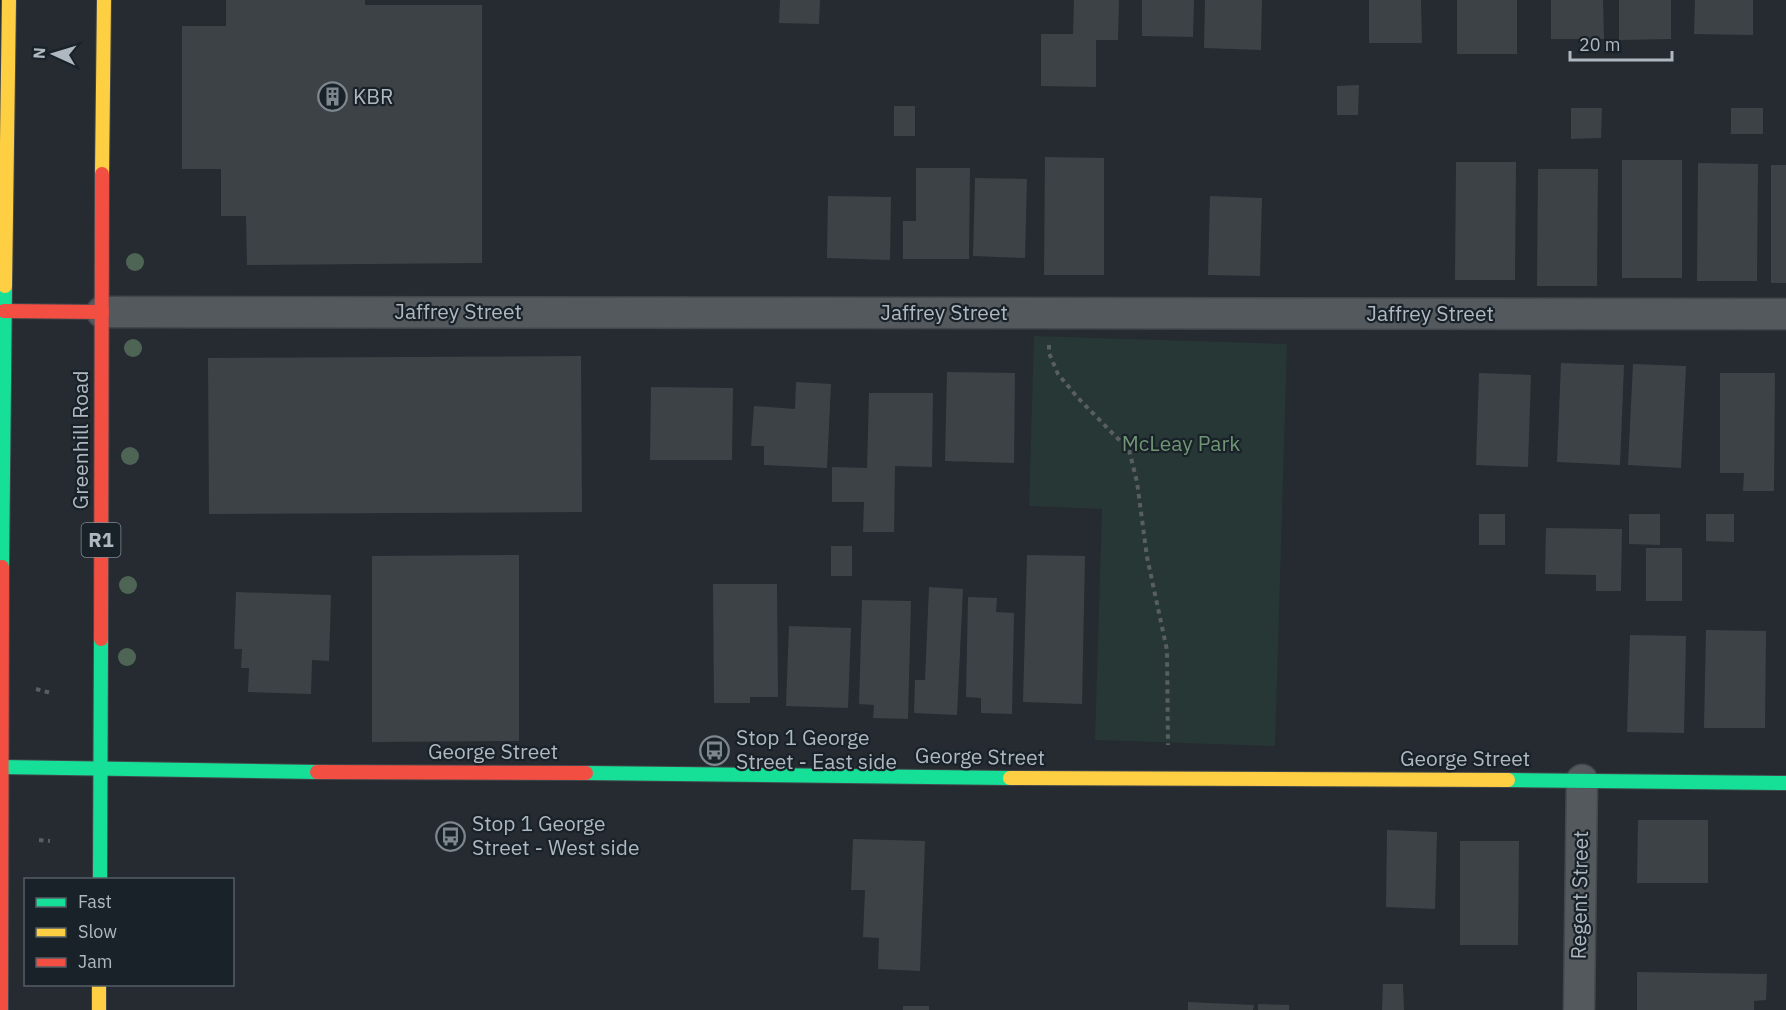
<svg xmlns="http://www.w3.org/2000/svg" width="1786" height="1010" font-family="'IBM Plex Sans',sans-serif">
<rect width="100%" height="100%" fill="#252b30"/>
<path fill="#263736" d="M1034,336L1287,344L1275,746L1095,740L1102,509L1029,506Z"/>
<g fill="#3d4246">
<path d="M226,0H365V5H482V263L247,265L246,216H221V169H182V26H226Z"/>
<path d="M780,0H820L819,24L779,23Z"/>
<path d="M1074,0H1119L1118,40H1096V87L1041,86V34H1073Z"/>
<path d="M1142,0H1194L1193,37L1142,36Z"/>
<path d="M1205,0H1262L1261,50L1204,48Z"/>
<path d="M1369,0H1421L1422,43H1369Z"/>
<rect x="1457" y="0" width="60" height="54"/>
<path d="M1551,0H1603L1604,39H1551Z"/>
<path d="M1619,0H1671V39L1619,40Z"/>
<path d="M1695,0H1753V35L1694,34Z"/>
<path d="M1359,85L1358,115H1337V86Z"/>
<rect x="894" y="106" width="21" height="30"/>
<path d="M1571,108H1602L1601,138L1571,139Z"/>
<rect x="1731" y="108" width="32" height="26"/>
<path d="M1045,157L1104,158V275H1044Z"/>
<rect x="1622" y="160" width="60" height="118"/>
<path d="M1456,162H1516L1515,280H1455Z"/>
<path d="M1698,163L1758,164L1757,281H1697Z"/>
<rect x="1771" y="165" width="15" height="118"/>
<path d="M916,168H970L969,259H903V221H916Z"/>
<path d="M1538,169H1598L1597,286H1537Z"/>
<path d="M975,178L1027,179L1025,258L973,256Z"/>
<path d="M828,196L891,197L890,260L827,258Z"/>
<path d="M1210,196L1262,198L1260,276L1208,275Z"/>
<path d="M581,356L582,512L209,514L208,358Z"/>
<path d="M1561,363L1624,365L1620,465L1557,462Z"/>
<path d="M1633,364L1686,366L1681,468L1628,465Z"/>
<path d="M947,372L1015,373L1014,463L945,461Z"/>
<path d="M1479,373L1531,375L1528,467L1476,465Z"/>
<path d="M1720,373H1775L1774,491H1743L1744,473H1720Z"/>
<path d="M796,382L831,384L827,468L764,465V446H751L754,406L795,409Z"/>
<path d="M651,387L733,388L732,460H650Z"/>
<path d="M869,393H933L932,467L895,466L894,532H863L864,502H832V467L867,468Z"/>
<rect x="1479" y="514" width="26" height="31"/>
<path d="M1629,514H1660V545L1629,544Z"/>
<path d="M1706,514H1734V542L1706,541Z"/>
<path d="M1546,528L1622,529L1621,591H1596V575L1545,574Z"/>
<rect x="831" y="546" width="21" height="30"/>
<rect x="1646" y="548" width="36" height="53"/>
<path d="M519,555V741L372,742V556Z"/>
<path d="M1027,555L1085,556L1082,704L1023,702Z"/>
<path d="M713,584H777L778,697H750V703H714Z"/>
<path d="M929,587L963,589L957,715L914,713L915,680H925Z"/>
<path d="M236,592L331,595L329,661L312,660L311,694L248,692L249,668H241L242,649H234Z"/>
<path d="M968,597L997,598L996,612L1014,613L1012,714L981,713V698L966,697Z"/>
<path d="M862,600L911,601L908,719L873,718L874,705L859,704Z"/>
<path d="M789,626L851,628L848,708L786,706Z"/>
<path d="M1706,630L1766,631L1765,728H1704Z"/>
<path d="M1630,635L1686,636L1684,733L1627,732Z"/>
<path d="M1638,820H1708V883H1637Z"/>
<path d="M1387,830L1437,832L1435,909L1386,907Z"/>
<path d="M853,839L925,841L920,971L878,969L879,938L863,937L865,890H851Z"/>
<path d="M1460,841H1519L1518,945H1460Z"/>
<path d="M1637,972L1767,974L1766,1000L1754,1001V1010H1637Z"/>
<path d="M1383,984H1403L1404,1010H1382Z"/>
<path d="M1188,1002L1254,1005L1253,1010H1188Z"/>
<path d="M1258,1004L1289,1005V1010H1258Z"/>
<rect x="903" y="1006" width="26" height="4"/>
</g>
<g fill="none" stroke-linecap="round" stroke-linejoin="round">
<defs>
<g id="street">
<path d="M102,312L1786,314"/>
<path d="M1579,1010L1582,780"/>
</g>
<g id="fast">
<path d="M2,567L5,286"/>
<path d="M0,767L317,772"/>
<path d="M586,773L1010,778"/>
<path d="M1508,780L1786,783"/>
<path d="M100,880L101,639"/>
</g>
<g id="slow">
<path d="M102,174L104,0"/>
<path d="M5,286L9,0"/>
<path d="M1010,778L1508,780"/>
<path d="M99,984V1010"/>
</g>
<g id="jam">
<path d="M4,311L102,312"/>
<path d="M101,639L102,174"/>
<path d="M317,772L586,773"/>
<path d="M1,1010L2,567"/>
</g>
</defs>
<use href="#street" stroke="#42474b" stroke-width="33"/>
<use href="#fast" stroke="#42474b" stroke-width="16"/>
<use href="#slow" stroke="#42474b" stroke-width="16"/>
<use href="#jam" stroke="#42474b" stroke-width="16"/>
<g stroke="#595e62" stroke-width="4" stroke-dasharray="4.5 4.5" stroke-linecap="butt">
<path d="M1049,345V353L1058,374L1078,398L1129,450L1137,482L1147,557L1167,650L1168,745"/>
<path d="M36,689L51,693"/>
<path d="M39,840L50,841"/>
</g>
<use href="#street" stroke="#54595e" stroke-width="30"/>
<use href="#fast" stroke="#16e098" stroke-width="14"/>
<use href="#slow" stroke="#ffcf43" stroke-width="14"/>
<use href="#jam" stroke="#f24e42" stroke-width="14"/>
</g>
<g fill="#4e6555">
<circle cx="135" cy="262" r="9"/>
<circle cx="133" cy="348" r="9"/>
<circle cx="130" cy="456" r="9"/>
<circle cx="128" cy="585" r="9"/>
<circle cx="127" cy="657" r="9"/>
</g>
<defs>
<symbol id="building-ring" viewBox="-11 -11 22 22"><circle r="9.5" fill="#1a2229" stroke="#7f878e" stroke-width="1.5"/><path d="M-4-6H4V6H1V3H-1V6H-4ZM-2.5-4.3h1.7v1.8h-1.7ZM.8-4.3h1.7v1.8H.8ZM-2.5-1h1.7V.8h-1.7ZM.8-1h1.7V.8H.8Z" fill="#7f878e"/></symbol>
<symbol id="bus-ring" viewBox="-11 -11 22 22"><circle r="9.5" fill="#1a2229" stroke="#7f878e" stroke-width="1.5"/><path d="M-5-6H5V4H4V6H2V4H-2V6H-4V4H-5ZM-3.5-4V0h7V-4ZM-3.5 1.2v1.5H-2V1.2ZM2 1.2v1.5H3.5V1.2Z" fill="#7f878e"/></symbol>
</defs>
<g fill-rule="evenodd">
<use href="#building-ring" x="316" y="80" width="33" height="33"/>
<use href="#bus-ring" x="698" y="734" width="33" height="33"/>
<use href="#bus-ring" x="434" y="820" width="33" height="33"/>
</g>
<g text-anchor="middle" stroke-width="4.5" stroke-linejoin="round" paint-order="stroke">
<rect fill="#1a2229" stroke="#828b93" stroke-width="1.5" x="81.5" y="523" width="39" height="34" rx="4.5"/>
<g font-size="20" font-weight="bold" fill="#afb8c1">
<text x="101" y="547">R1</text>
</g>
<g font-size="21" fill="#afb8c1" stroke="#1a2229" text-anchor="start">
<text x="353" y="104">KBR</text>
<text x="736" y="745">Stop 1 George<tspan x="736" dy="24">Street - East side</tspan></text>
<text x="472" y="831">Stop 1 George<tspan x="472" dy="24">Street - West side</tspan></text>
</g>
<g font-size="21" fill="#afb8c1" stroke="#1a2229">
<text x="458" y="319">Jaffrey Street</text>
<text x="944" y="320">Jaffrey Street</text>
<text x="1430" y="321">Jaffrey Street</text>
<text transform="translate(81 440) rotate(-90)" y="7">Greenhill Road</text>
<text x="493" y="759">George Street</text>
<text transform="translate(980 757) rotate(1)" y="7">George Street</text>
<text x="1465" y="766">George Street</text>
<text transform="translate(1580 895) rotate(-89)" y="7">Regent Street</text>
</g>
<g font-size="21" fill="#709574" stroke="#1a2229">
<text x="1181" y="451">McLeay Park</text>
</g>
</g>
<rect x="24" y="878" width="210" height="108" fill="#1a2229" stroke="#565e66" stroke-width="1.5"/>
<rect x="36" y="898" width="30" height="9" fill="#16e098" stroke="#565e66" stroke-width="1.5"/>
<text x="78" y="908" font-size="18" fill="#afb8c1">Fast</text>
<rect x="36" y="928" width="30" height="9" fill="#ffcf43" stroke="#565e66" stroke-width="1.5"/>
<text x="78" y="938" font-size="18" fill="#afb8c1">Slow</text>
<rect x="36" y="958" width="30" height="9" fill="#f24e42" stroke="#565e66" stroke-width="1.5"/>
<text x="78" y="968" font-size="18" fill="#afb8c1">Jam</text>
<g transform="translate(54 54) rotate(274)" stroke="#1a2229" stroke-width="4.5" paint-order="stroke">
<path d="M0-4.5L10 22L0 15L-10 22Z" fill="#afb8c1"/>
<text y="-9" font-size="16" font-weight="bold" text-anchor="middle" fill="#afb8c1">N</text>
</g>
<path d="M1570 51v9h102v-9" fill="none" stroke="#afb8c1" stroke-width="3"/>
<text x="1579" y="51" font-size="18" fill="#afb8c1" stroke="#1a2229" stroke-width="4.5" paint-order="stroke">20 m</text>
</svg>
